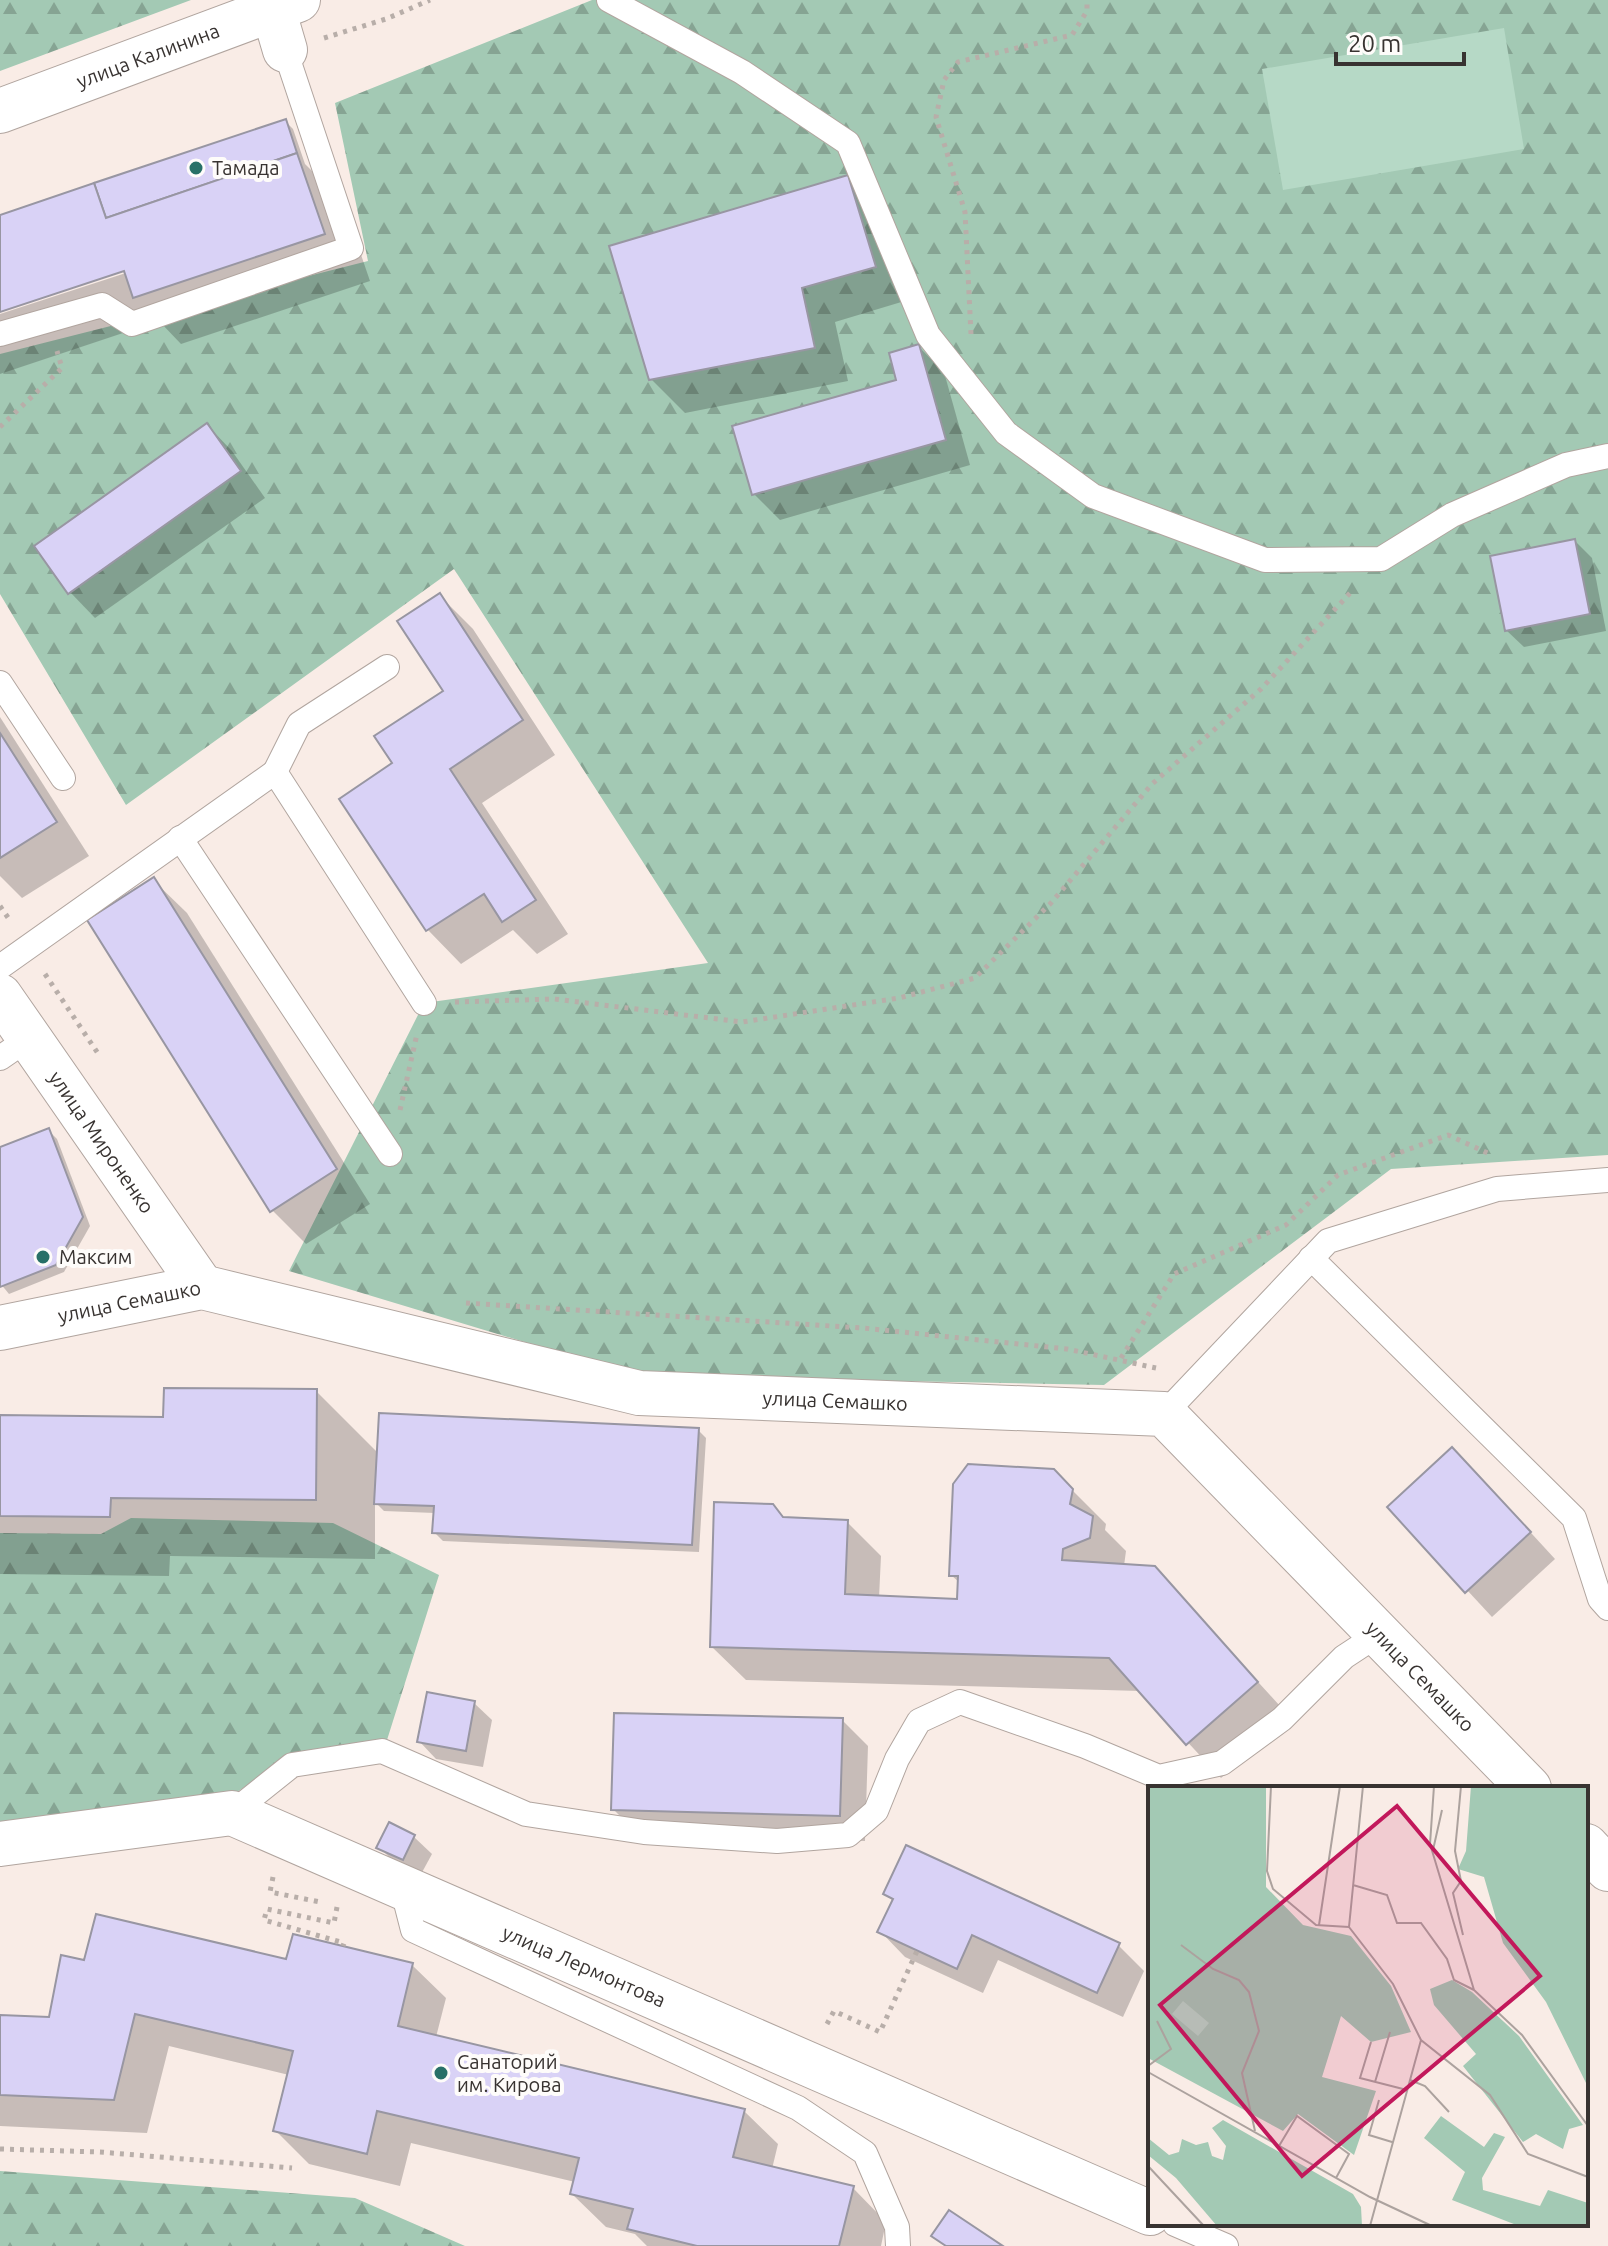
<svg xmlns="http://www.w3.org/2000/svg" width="1608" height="2246" font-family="Ubuntu,sans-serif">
<defs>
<pattern id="forest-firs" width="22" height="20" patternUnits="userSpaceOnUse" patternTransform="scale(2)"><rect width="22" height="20" fill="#a3c9b4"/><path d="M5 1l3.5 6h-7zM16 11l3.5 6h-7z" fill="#86a493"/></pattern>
</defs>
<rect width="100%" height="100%" fill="#f9ece6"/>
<g fill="url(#forest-firs)">
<path d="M0,0H191L0,71Z"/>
<path d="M592,0H1608V1155L1391,1169L1104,1385L637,1376L289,1271L424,1003L708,963L454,569L126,805L0,594V354L368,261L335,103Z"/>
<path d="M131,1518L333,1523L439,1575L387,1740L292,1755L228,1798L0,1824V1533L101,1534Z"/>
<path d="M0,2171L355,2198L465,2246H0Z"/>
</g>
<path fill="#b6d9c6" d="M1504,28L1524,149L1283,190L1262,69Z"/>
<g fill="#0003">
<path d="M285,121L293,129L305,164L343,202L370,281L181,344L159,321L0,374V314L135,270L133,266L0,310V217Z"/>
<path d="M848,177L881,211L908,300L835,322L848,381L685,413L651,379Z"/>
<path d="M918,346L944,372L970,465L780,520L754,494L899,381Z"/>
<path d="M207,425L232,451L265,498L95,618L70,592Z"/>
<path d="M1575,541L1592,558L1606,631L1524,647L1506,630Z"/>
<path d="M440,596L473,629L555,755L482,803L568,934L537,954L513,930L461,964L428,930L342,799L395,764L446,691Z"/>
<path d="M0,717L89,856L22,898L0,876Z"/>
<path d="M153,880L187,913L370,1204L306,1244L272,1210Z"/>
<path d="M49,1131L57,1139L90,1226L64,1272L9,1294L0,1283V1149Z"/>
<path d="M316,1391L379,1454L698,1430L706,1438L699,1552L443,1541L434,1532L435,1513L384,1511L375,1502V1559L170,1556L169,1576L0,1574V1417L165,1419Z"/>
<path d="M1053,1471L1106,1524L1105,1530L1126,1551L1124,1566L1154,1568L1290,1717L1221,1778L1140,1691L746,1680L712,1647L772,1506L786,1519L847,1522L881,1556L879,1598L958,1601L960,1583L951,1575Z"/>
<path d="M1478,1475L1555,1559L1492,1617L1390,1507Z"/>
<path d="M474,1703L492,1720L483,1767L436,1759L419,1741Z"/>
<path d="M842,1720L868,1746L865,1841L639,1835L613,1809Z"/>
<path d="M390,1825L414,1837L432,1854L420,1876L396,1864L379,1847Z"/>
<path d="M886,1894L1118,1945L1144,1971L1123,2017L998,1960L983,1993L905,1957L880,1931L894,1902Z"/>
<path d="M86,1962L412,1965L446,1998L436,2037L744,2111L778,2144L772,2169L853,2188L886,2222L881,2246H647L635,2234L606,2227L572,2194L575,2182L411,2143L400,2186L309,2164L276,2131L289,2075L169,2046L147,2133L0,2126V2017L50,2019Z"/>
</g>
<g fill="#d9d2f6" stroke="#9896a2" stroke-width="2">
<path d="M286,119L297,153L106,218L94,183Z"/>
<path d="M297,153L325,234L133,298L124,271L0,312V215L94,183L106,218Z"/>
<path d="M848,175L876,267L802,288L815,348L649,380L609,246Z"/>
<path d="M919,344L946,440L752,495L732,426L896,380L889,353Z"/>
<path d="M207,423L241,471L68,594L34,546Z"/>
<path d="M1575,539L1590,614L1505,631L1490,556Z"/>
<path d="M440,593L523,720L450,769L536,900L502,922L484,894L426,931L339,799L392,763L374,736L443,691L397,621Z"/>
<path d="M0,733L57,822L0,858Z"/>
<path d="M154,877L337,1169L270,1212L87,920Z"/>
<path d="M49,1128L83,1217L56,1265L0,1287V1147Z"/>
<path d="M164,1388L317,1389L316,1500L111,1498L110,1517L0,1516V1415L163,1417Z"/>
<path d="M379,1413L699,1428L692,1545L432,1533L434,1506L374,1504Z"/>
<path d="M1452,1447L1531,1532L1465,1593L1387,1507Z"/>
<path d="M968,1464L1054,1469L1073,1489L1070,1504L1093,1516L1090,1538L1063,1549L1062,1560L1155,1566L1258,1682L1186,1745L1109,1658L710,1647L714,1502L773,1504L783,1517L848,1520L845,1594L957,1599L958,1576H949L953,1484Z"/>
<path d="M427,1692L475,1701L466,1751L417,1742Z"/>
<path d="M614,1713L843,1718L840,1816L611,1810Z"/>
<path d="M389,1822L415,1835L403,1860L376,1848Z"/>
<path d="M906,1845L1120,1943L1097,1993L972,1935L957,1969L877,1932L893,1899L883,1894Z"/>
<path d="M96,1914L286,1959L293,1934L413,1963L398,2026L745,2109L733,2157L854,2186L839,2246H697L627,2229L633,2209L570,2194L579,2158L377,2111L367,2154L273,2131L293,2051L135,2014L114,2100L0,2095V2015L49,2017L61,1955L84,1960Z"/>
<path d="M949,2210L1003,2246H946L931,2236Z"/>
</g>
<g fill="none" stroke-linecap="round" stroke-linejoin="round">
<defs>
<g id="lane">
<path d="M609,0L742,72L848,143L928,335L1006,433L1093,496L1265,560L1381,559L1452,515L1566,465L1608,456"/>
<path d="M0,334L102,305L132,324L351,248L285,50"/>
<path d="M0,683L63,778"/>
<path d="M275,772L299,724L387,667"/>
<path d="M180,838L390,1154"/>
<path d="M0,967L275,772L424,1003"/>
<path d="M0,1058L29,1038"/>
<path d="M1311,1258L1574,1518L1600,1599L1608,1608"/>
<path d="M1164,1414L1328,1241L1497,1189L1608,1180"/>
<path d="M232,1813L292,1765L382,1751L526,1814L644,1832L777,1841L848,1835L876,1811L897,1759L919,1721L960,1702L1085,1746L1159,1777L1222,1763L1282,1719L1344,1657L1379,1634"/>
<path d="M402,1887L413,1930L798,2108L865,2153L897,2227L898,2246"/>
<path d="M1175,2224L1226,2246"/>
</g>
<g id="street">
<path d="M273,9L285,50"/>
<path id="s1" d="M0,111L298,0"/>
<path id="s2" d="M0,996L202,1287"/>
<path id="s3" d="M0,1328L202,1287L639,1393L1164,1414L1529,1788"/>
<path id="s4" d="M0,1844L232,1813L1150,2213"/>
<path d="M1586,1846L1608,1869"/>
</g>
</defs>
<use href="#lane" stroke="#b1a59f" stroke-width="26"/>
<use href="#street" stroke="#b1a59f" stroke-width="46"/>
<g stroke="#b8aea9" stroke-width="5" stroke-dasharray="4 6" stroke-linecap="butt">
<path d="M324,38L386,19L430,0"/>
<path d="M971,334L965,212L936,117L944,80L958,62L1072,35L1087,11V0"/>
<path d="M0,427L62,368L57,351"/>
<path d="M0,906L11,922"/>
<path d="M45,974L99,1055"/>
<path d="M455,1002L554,999L742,1022L899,998L975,978L1051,903L1152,784L1261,689L1351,592"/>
<path d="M400,1110L417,1034"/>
<path d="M466,1303L863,1328L1067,1349L1156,1368"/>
<path d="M1121,1358L1174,1274L1286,1225L1338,1175L1448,1135L1492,1155"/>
<path d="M273,1877L270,1892L320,1902"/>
<path d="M337,1907L334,1923L267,1909L264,1920L344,1943L343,1946"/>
<path d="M827,2024L834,2011L880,2032L917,1951"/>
<path d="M0,2149L100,2152L292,2168"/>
</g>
<use href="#lane" stroke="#fff" stroke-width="24"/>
<use href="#street" stroke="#fff" stroke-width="44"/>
</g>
<g fill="#287068" stroke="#fefcfa" stroke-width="3">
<circle cx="196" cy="168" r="8"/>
<circle cx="43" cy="1257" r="8"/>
<circle cx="441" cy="2073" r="8"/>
</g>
<g text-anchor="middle" stroke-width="8" stroke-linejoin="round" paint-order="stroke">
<g font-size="20" fill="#383331" stroke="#fefcfa">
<text dy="7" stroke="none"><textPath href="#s1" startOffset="158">улица Калинина</textPath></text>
<text dy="7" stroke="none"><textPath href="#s2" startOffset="178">улица Мироненко</textPath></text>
<text dy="7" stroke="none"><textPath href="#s3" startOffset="132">улица Семашко</textPath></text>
<text dy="7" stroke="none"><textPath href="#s3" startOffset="852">улица Семашко</textPath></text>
<text dy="7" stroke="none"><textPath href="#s3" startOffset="1548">улица Семашко</textPath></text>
<text dy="7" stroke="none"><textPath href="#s4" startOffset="618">улица Лермонтова</textPath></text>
</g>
<g font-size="20" fill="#383331" stroke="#fefcfa" text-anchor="start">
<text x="212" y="175">Тамада</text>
<text x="59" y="1264">Максим</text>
<text x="457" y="2069">Санаторий<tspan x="457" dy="23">им. Кирова</tspan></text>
</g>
</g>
<g transform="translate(1148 1786)">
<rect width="440" height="440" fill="#f9ece6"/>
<path d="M0,0H118V101L155,139L203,150L243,200L263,246L223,256L193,230L174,291L228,305L206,369L150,328L135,345L0,272ZM323,0H440V301L398,216L355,157L336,91L310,83L318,65ZM304,194L324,206L371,250L435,339L421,343L415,363L388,348L375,356L315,280L328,268L286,219L282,203ZM293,330L336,361L346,347L357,351L334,392L335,404L392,420L400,404L440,417V440H371L304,414L317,386L276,352ZM75,334L205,408L213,421L214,440H69L28,392L0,369V352L21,369L31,366L34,353L48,359L60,356L64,370L75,374L78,360L64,342Z" fill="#a3c9b4"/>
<path d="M35,215L61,237L50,250L24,228Z" fill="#b6d9c6"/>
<path fill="none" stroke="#aca29e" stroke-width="2" d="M123,0L119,85L125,103L168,139L201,141M215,0L201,141L245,198L273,254L342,309L380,368L440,391M286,0L282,58L326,204L374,249L440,340M313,0L307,65L313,95L305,107L315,149M285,64L294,24M205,99L239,109L249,137H273L299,173L306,194L326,204M171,139L192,0M33,159L65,183L91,194L101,206L111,245L94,287L107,345M223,256L212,292L259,304M0,280L23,263L9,235M0,286L222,411L284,440M262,294L277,300L301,326M227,296L242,246M231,314L221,349L244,356M131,360L149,330L201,368L188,392M0,380L56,440M222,440L273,254"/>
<path fill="#c2185b" fill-opacity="0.15" stroke="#c2185b" stroke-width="4" d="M249,20L392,190L154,390L12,219Z"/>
<rect width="440" height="440" fill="none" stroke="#383331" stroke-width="4"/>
</g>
<path d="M1336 52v12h128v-12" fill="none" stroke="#383331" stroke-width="4"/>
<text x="1348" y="52" font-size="24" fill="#383331" stroke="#fefcfa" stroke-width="6" paint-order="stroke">20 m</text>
</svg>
